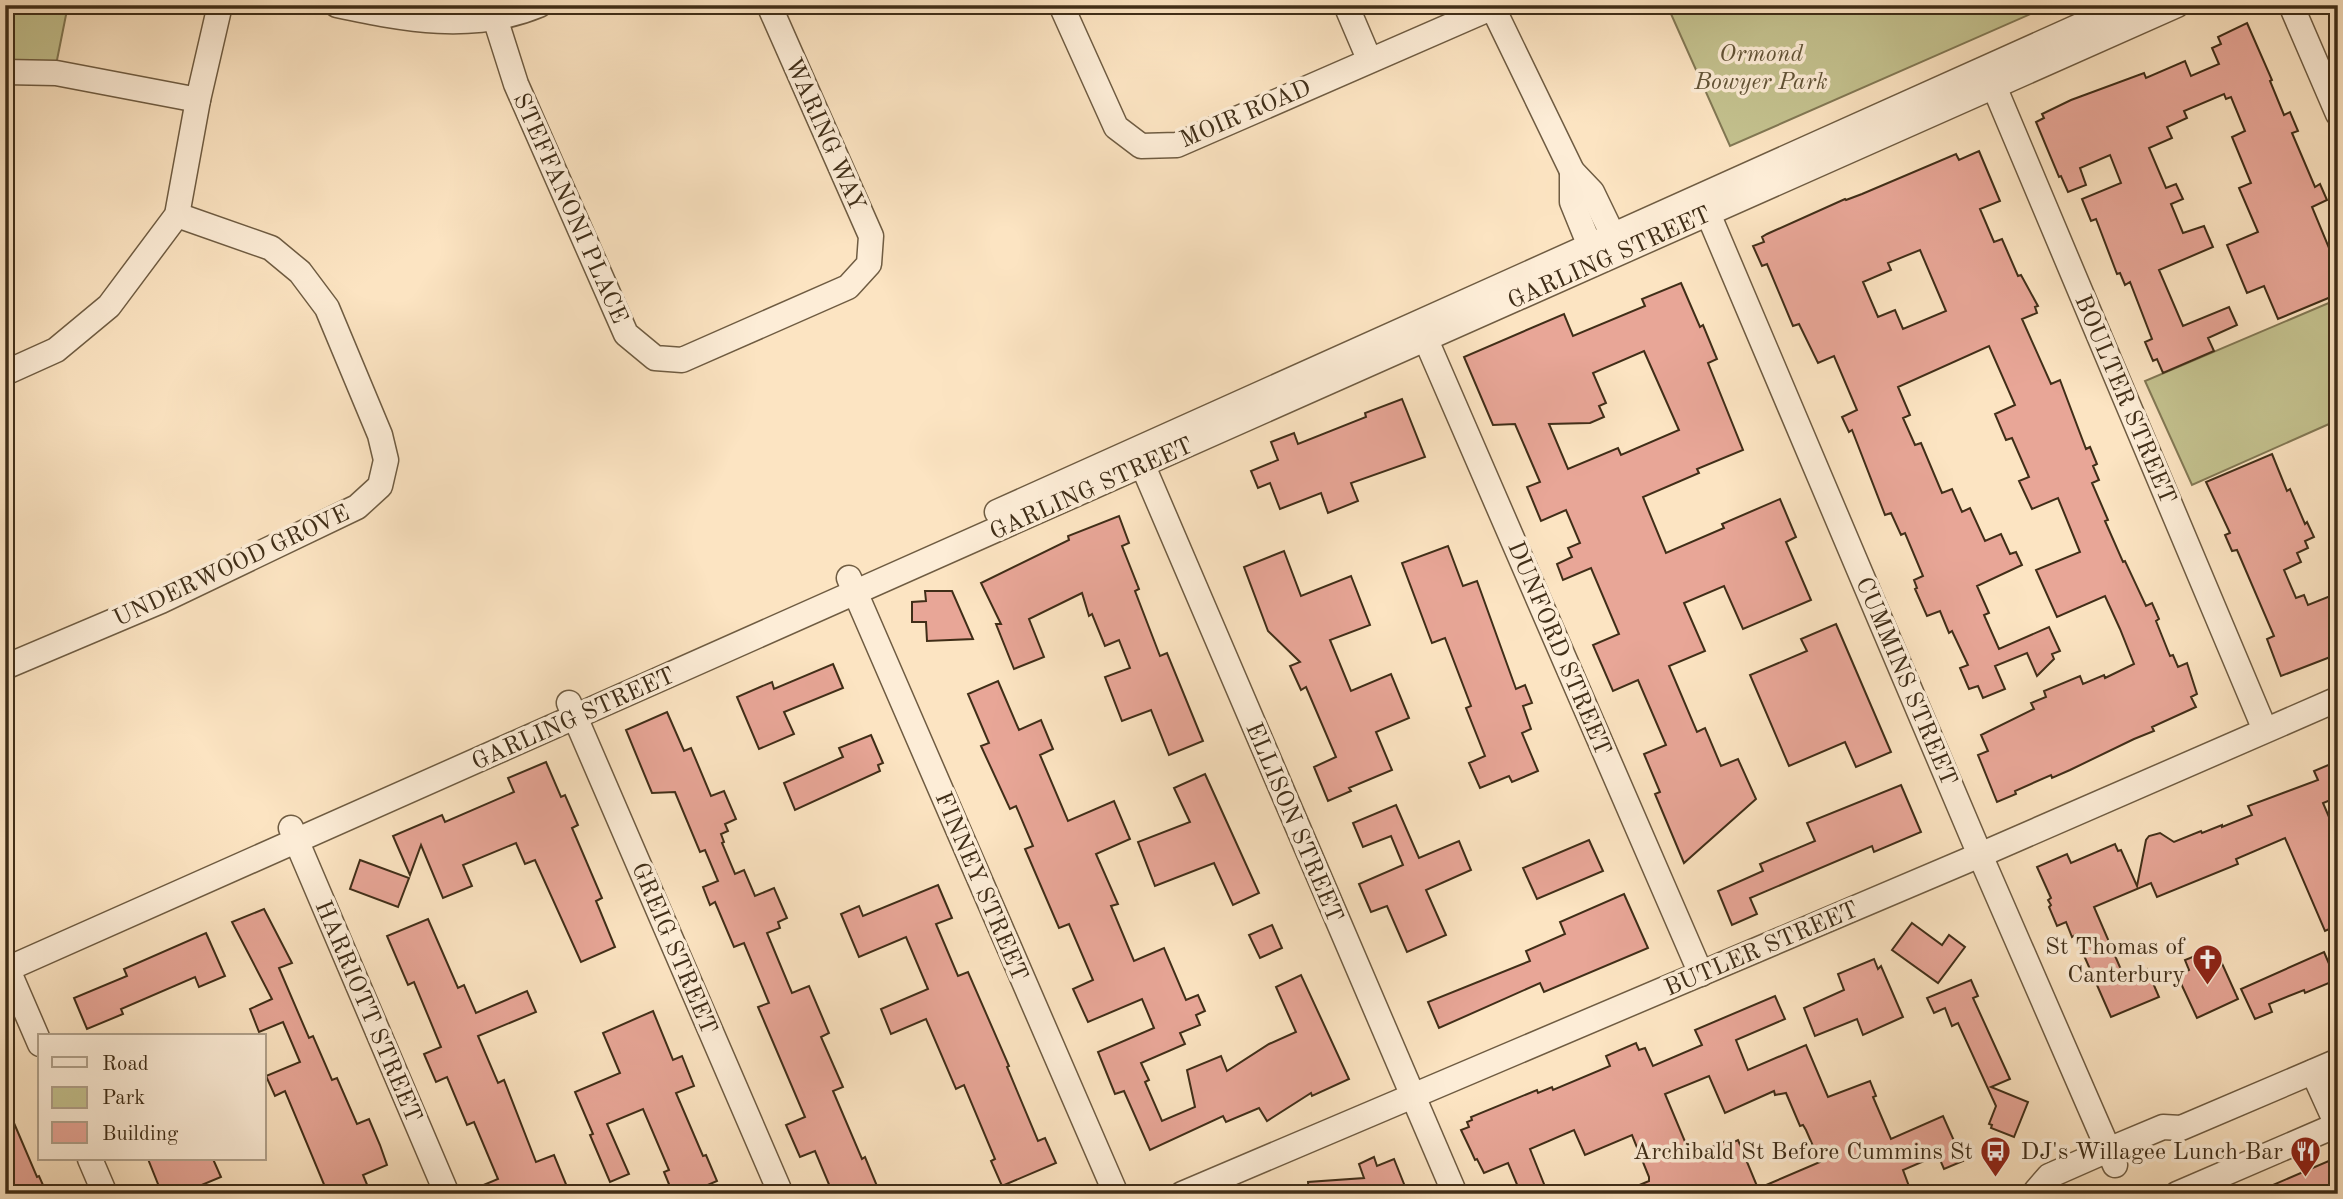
<svg xmlns="http://www.w3.org/2000/svg" width="2343" height="1199" font-family="'Old Standard TT',serif">
<rect width="100%" height="100%" fill="#fce4c2"/>
<filter id="stains"><feTurbulence type="fractalNoise" baseFrequency=".00286" numOctaves="4"/><feColorMatrix values="0 0 0 0 .2 0 0 0 0 .09 0 0 0 0 .02 0 0 0 .5 -.17"/></filter>
<radialGradient id="worn" r=".72"><stop offset=".6" stop-color="#630" stop-opacity="0"/><stop offset="1" stop-color="#630" stop-opacity=".3"/></radialGradient>
<g fill="#c4c28f" stroke="#827854" stroke-width="2">
<path d="M5,5H68L56,65L5,64Z"/>
<path d="M1667,5H2051L1730,146Z"/>
<path d="M2338,299V420L2192,485L2145,381Z"/>
</g>
<g fill="#e8a697" stroke="#402e18" stroke-width="2" fill-rule="evenodd">
<path d="M2247,23L2272,80L2270,81L2284,115L2290,112L2298,131L2292,133L2315,187L2320,184L2327,200L2312,207L2334,260L2338,258V294L2278,319L2264,286L2247,293L2227,245L2258,232L2239,188L2251,183L2232,137L2245,131L2231,97L2226,99L2224,94L2184,111L2187,118L2167,127L2172,138L2149,148L2166,188L2176,184L2183,199L2171,204L2183,233L2204,226L2213,247L2159,270L2183,326L2229,307L2237,325L2208,338L2214,351L2163,373L2157,359L2153,361L2145,342L2152,339L2130,282L2125,285L2120,273L2117,274L2096,219L2091,221L2082,199L2121,183L2110,155L2080,168L2086,185L2068,192L2061,176L2059,177L2036,122L2044,118L2042,114L2071,100L2144,73L2146,78L2185,61L2191,76L2219,64L2212,48L2221,44L2218,37Z"/>
<path d="M1979,151L2000,201L1980,209L1994,242L2002,239L2018,276L2021,275L2038,306L2035,307L2037,313L2022,319L2051,384L2060,380L2086,449L2090,447L2097,464L2093,466L2099,480L2092,483L2108,520L2105,521L2123,562L2125,561L2146,606L2152,603L2159,619L2156,621L2170,656L2173,655L2178,667L2187,663L2197,694L2191,697L2196,707L2152,727L2154,731L2134,739L2070,770L2052,778L2051,775L2015,791L2016,794L1997,802L1978,755L1988,751L1981,735L2034,709L2031,703L2046,697L2044,691L2080,676L2083,684L2104,675L2105,678L2134,664L2120,629L2105,596L2057,617L2036,570L2080,552L2058,498L2032,509L2019,481L2029,477L2012,438L2006,440L1995,414L2015,405L1989,346L1898,387L1910,415L1903,418L1915,445L1921,443L1942,493L1952,489L1962,512L1970,508L1985,541L2001,534L2010,554L2016,552L2022,565L1977,586L1989,613L1984,615L1999,649L2049,627L2060,651L2052,654L2054,659L2037,676L2027,653L1995,666L2005,689L1983,698L1978,686L1969,689L1960,668L1968,665L1952,631L1949,633L1940,611L1927,616L1915,589L1917,588L1914,580L1923,576L1905,533L1901,535L1891,513L1885,515L1852,430L1849,432L1842,417L1857,410L1834,356L1818,363L1799,324L1793,326L1767,264L1762,266L1753,246L1764,242L1762,237L1767,234L1845,199L1846,200L1862,194L1956,154L1959,160ZM1920,250L1946,311L1903,329L1895,310L1878,317L1863,282L1891,270L1888,263Z"/>
<path d="M1681,283L1700,327L1703,325L1717,359L1708,363L1743,450L1697,469L1699,473L1643,497L1666,553L1724,528L1722,524L1780,499L1796,537L1786,542L1811,600L1743,629L1724,586L1684,603L1705,651L1669,666L1697,732L1705,728L1721,766L1738,759L1756,799L1684,863L1655,794L1660,792L1644,754L1666,745L1638,680L1613,691L1593,645L1619,634L1591,568L1563,580L1557,564L1572,557L1568,548L1580,543L1566,510L1541,521L1527,487L1540,482L1515,424L1493,425L1464,357L1564,314L1573,336L1645,306L1642,299ZM1644,351L1679,430L1621,455L1618,448L1568,469L1549,424L1590,423L1604,417L1599,406L1606,403L1593,373Z"/>
<path d="M1402,399L1425,457L1351,483L1358,501L1328,513L1321,493L1280,509L1270,483L1258,488L1251,471L1278,460L1271,442L1294,433L1298,444L1366,417L1365,413Z"/>
<path d="M2272,454L2287,491L2290,489L2305,524L2307,522L2314,537L2305,541L2308,548L2297,553L2301,562L2284,570L2296,598L2304,595L2308,605L2338,593V654L2281,676L2267,639L2274,636L2237,550L2232,551L2225,535L2230,533L2206,482Z"/>
<path d="M1119,516L1129,543L1122,546L1139,589L1135,591L1160,656L1167,653L1203,741L1169,755L1151,710L1122,721L1105,677L1130,668L1119,640L1105,646L1092,614L1089,616L1082,593L1029,619L1044,657L1014,669L996,624H1001L981,583L1069,540L1068,536Z"/>
<path d="M1448,546L1463,586L1477,581L1516,689L1525,685L1532,703L1523,706L1531,729L1522,733L1538,771L1512,782L1509,776L1480,788L1469,763L1485,756L1466,708L1471,706L1445,638L1432,643L1402,563Z"/>
<path d="M1284,551L1301,596L1351,576L1370,625L1330,640L1351,691L1391,674L1409,718L1376,732L1392,770L1349,788L1351,791L1328,801L1314,767L1336,757L1306,687L1301,690L1290,666L1300,662L1268,631L1244,567Z"/>
<path d="M925,591H952L973,639L927,641L926,622H912V602L926,601Z"/>
<path d="M1836,624L1891,752L1856,767L1845,742L1789,766L1750,675L1807,651L1801,639Z"/>
<path d="M833,664L843,688L784,712L794,734L759,749L737,697L772,682L774,689Z"/>
<path d="M998,681L1019,730L1041,720L1053,749L1040,755L1068,821L1114,801L1130,839L1096,854L1118,904L1111,906L1134,961L1164,948L1186,1000L1198,995L1205,1011L1196,1015L1200,1025L1180,1033L1185,1044L1141,1063L1149,1080L1145,1082L1162,1121L1195,1107L1187,1070L1221,1056L1227,1071L1269,1044L1296,1032L1276,987L1301,975L1349,1079L1312,1096L1311,1093L1267,1121L1259,1108L1226,1122L1223,1116L1150,1150L1124,1091L1115,1094L1098,1052L1154,1028L1142,999L1088,1022L1073,989L1093,980L1069,924L1059,928L1025,849L1033,846L1016,806L1010,809L981,746L989,743L968,694Z"/>
<path d="M667,712L684,751L691,748L711,796L724,791L736,819L725,824L728,831L721,834L724,842L722,843L735,874L744,870L755,896L774,888L787,918L778,922L780,928L767,933L792,993L809,986L829,1033L821,1037L843,1087L833,1091L862,1159L865,1157L877,1186L859,1194H833L815,1151L800,1157L786,1125L805,1117L758,1007L769,1003L744,943L734,947L715,902L710,905L703,887L718,881L705,850L700,852L675,792L652,793L626,730Z"/>
<path d="M871,735L883,763L878,765L880,771L795,810L784,783L843,757L839,748Z"/>
<path d="M2338,761V797L2323,803L2338,838V925L2325,931L2285,838L2236,859L2238,864L2157,897L2151,883L2094,907L2125,979L2147,969L2159,997L2111,1017L2075,935L2072,937L2066,922L2057,926L2049,907L2051,905L2048,900L2051,898L2037,867L2067,854L2071,863L2115,844L2118,851L2121,850L2137,886L2146,840L2149,836L2160,833L2174,842L2201,831L2202,833L2222,825V827L2252,815L2248,806L2318,780L2314,771Z"/>
<path d="M546,762L561,797L565,795L578,825L572,828L602,898L596,901L615,947L581,962L535,860L525,864L516,843L463,865L472,886L443,898L421,845L410,875L393,836L442,815L445,822L514,792L508,778Z"/>
<path d="M1205,774L1259,893L1233,905L1214,863L1155,886L1138,842L1190,822L1174,788Z"/>
<path d="M1901,785L1921,832L1874,852L1872,846L1750,898L1757,914L1732,925L1718,891L1763,871L1760,864L1815,841L1807,823Z"/>
<path d="M1396,805L1419,858L1459,841L1471,870L1426,890L1446,935L1407,952L1387,906L1371,912L1359,884L1403,865L1391,836L1363,847L1353,823Z"/>
<path d="M1589,840L1603,871L1537,899L1523,868Z"/>
<path d="M360,860L409,878L398,907L350,889Z"/>
<path d="M938,885L952,918L936,924L958,976L968,972L1009,1066L1007,1067L1038,1141L1045,1138L1056,1163L1002,1186L991,1161L995,1159L964,1085L956,1089L926,1019L891,1034L881,1009L928,989L906,937L859,957L841,914L859,906L863,916Z"/>
<path d="M1624,894L1648,948L1544,992L1540,983L1439,1028L1428,1002L1530,961L1526,951L1565,934L1560,922Z"/>
<path d="M264,909L292,963L279,968L309,1038L313,1036L332,1080L337,1078L357,1124L369,1119L380,1145L387,1165L363,1175L371,1194H328L285,1091L275,1096L266,1076L300,1062L283,1022L259,1032L250,1009L272,999L232,922Z"/>
<path d="M428,919L458,988L464,985L476,1013L527,991L536,1012L478,1036L498,1083L504,1080L536,1162L554,1155L570,1194H462L498,1179L474,1122L467,1125L447,1077L436,1082L424,1054L441,1047L414,982L408,985L387,936Z"/>
<path d="M1912,923L1942,945L1949,935L1965,947L1938,983L1892,950Z"/>
<path d="M1272,925L1282,948L1260,958L1249,935Z"/>
<path d="M206,933L225,976L199,987L195,977L121,1009L123,1014L87,1029L74,998L127,976L124,969Z"/>
<path d="M2215,948L2238,999L2197,1018L2177,975L2189,970L2185,960Z"/>
<path d="M2324,952L2336,980L2305,993L2304,990L2269,1004L2272,1012L2255,1019L2241,989Z"/>
<path d="M1874,959L1878,969L1881,966L1903,1017L1863,1035L1857,1019L1815,1036L1804,1008L1844,990L1838,974Z"/>
<path d="M1971,980L1978,996L1973,998L2010,1079L1991,1087L2028,1102L2014,1137L1991,1128L1992,1125L1989,1124L1996,1106L1958,1023L1952,1026L1945,1008L1934,1013L1927,998Z"/>
<path d="M1775,996L1785,1019L1736,1040L1748,1070L1806,1045L1828,1097L1870,1081L1876,1096L1873,1097L1891,1139L1943,1116L1963,1161L1944,1169L1938,1155L1903,1170L1910,1189L1908,1190L1909,1194H1745L1820,1162L1806,1130L1803,1125L1800,1126L1786,1093L1775,1095L1774,1091L1725,1113L1709,1076L1665,1094L1691,1156L1728,1140L1730,1144L1738,1140L1757,1186L1738,1194H1618L1649,1181V1177L1632,1135L1585,1155L1574,1130L1530,1149L1548,1194H1521L1508,1163L1484,1173L1477,1159L1475,1160L1471,1151L1461,1130L1469,1127L1467,1122L1472,1120L1471,1117L1537,1090L1538,1093L1552,1087L1553,1090L1610,1066L1606,1056L1636,1043L1639,1050L1645,1048L1653,1066L1702,1045L1695,1030Z"/>
<path d="M653,1011L673,1060L682,1056L694,1086L676,1093L703,1156L706,1155L717,1181L687,1194H673L664,1172L669,1170L643,1109L607,1124L629,1174L610,1182L590,1135L593,1134L575,1092L620,1073L603,1033Z"/>
<path d="M5,1102L37,1177L39,1176L47,1194H5Z"/>
<path d="M1374,1157L1377,1166L1394,1159L1408,1194H1309L1308,1182L1364,1178L1359,1164Z"/>
<path d="M2338,1157V1194H2252Z"/>
<path d="M148,1159H213L221,1177L180,1194H162Z"/>
</g>
<g fill="none" stroke-linecap="round" stroke-linejoin="round">
<defs>
<g id="minor">
<path d="M337,5C404,19 472,33 539,5"/>
<path d="M1061,5L1116,127L1141,146L1177,145L1498,5"/>
<path d="M1346,5L1369,59"/>
<path d="M2291,5L2338,114"/>
<path d="M1493,8L1572,171L1592,192L1620,250"/>
<path d="M495,18L516,84L626,334L655,358L682,360L848,287L869,264L871,236L769,5"/>
<path d="M5,72L56,73L198,100"/>
<path d="M1988,72L2265,730"/>
<path d="M1572,171V202L1596,261"/>
<path d="M1701,197L1980,855L2115,1165"/>
<path d="M1420,326L1701,974"/>
<path d="M5,373L56,350L109,306L177,215L198,100L220,5"/>
<path d="M1137,452L1455,1194"/>
<path d="M997,512L2126,5"/>
<path d="M849,578L1116,1194"/>
<path d="M5,667L161,601L357,507L380,486L386,460L380,435L327,308L300,272L271,248L177,215"/>
<path d="M569,703L781,1194"/>
<path d="M291,828L447,1194"/>
<path d="M5,963L40,1044"/>
<path d="M5,970L2177,5"/>
<path d="M90,1159L105,1194"/>
<path d="M2036,1191L2049,1176L2108,1150L2163,1127L2181,1128L2338,1061"/>
<path d="M1182,1194L1980,855L2338,699"/>
<path d="M2177,1194L2337,1125L2313,1072"/>
</g>
</defs>
<use href="#minor" stroke="#6f5c42" stroke-width="27"/>
<use href="#minor" stroke="#fdedd7" stroke-width="24"/>
</g>
<defs>
<symbol id="church-pin" viewBox="-11 -11 22 30"><path d="M0 17L-7.5 6A9.5 9.5 0 1 1 7.5 6Z" fill="#8f2418" stroke="#fdedd7"/><path d="M-1.2-6h2.4v3.5h3.3v2.4h-3.3V6h-2.4V-.1h-3.3v-2.4h3.3Z" fill="#fff"/></symbol>
<symbol id="bus-pin" viewBox="-11 -11 22 30"><path d="M0 17L-7.5 6A9.5 9.5 0 1 1 7.5 6Z" fill="#8f2418" stroke="#fdedd7"/><path d="M-5-6H5V4H4V6H2V4H-2V6H-4V4H-5ZM-3.5-4V0h7V-4ZM-3.5 1.2v1.5H-2V1.2ZM2 1.2v1.5H3.5V1.2Z" fill="#fff"/></symbol>
<symbol id="restaurant-pin" viewBox="-11 -11 22 30"><path d="M0 17L-7.5 6A9.5 9.5 0 1 1 7.5 6Z" fill="#8f2418" stroke="#fdedd7"/><path d="M-5-6h1v4h1v-4h1v4h1v-4h1v5L-1.5 .5V6h-2V.5L-5-1ZM5-6V6H3V1.5H1.5Q1.5-4 5-6Z" fill="#fff"/></symbol>
</defs>
<g fill-rule="evenodd">
<use href="#church-pin" x="2190" y="942" width="35" height="47"/>
<use href="#bus-pin" x="1978" y="1134" width="35" height="47"/>
<use href="#restaurant-pin" x="2288" y="1134" width="35" height="47"/>
</g>
<g text-anchor="middle" stroke-width="7" stroke-linejoin="round" paint-order="stroke">
<g font-size="24" font-style="italic" fill="#615336" stroke="#fdedd7">
<text x="1761" y="61">Ormond<tspan x="1761" dy="28">Bowyer Park</tspan></text>
</g>
<g font-size="24" fill="#402e18" stroke="#fdedd7">
<text transform="translate(1245 113) rotate(-23)" y="8">MOIR ROAD</text>
<text transform="translate(826 134) rotate(66)" y="8">WARING WAY</text>
<text transform="translate(571 208) rotate(66)" y="8">STEFFANONI PLACE</text>
<text transform="translate(1609 257) rotate(-24)" y="8">GARLING STREET</text>
<text transform="translate(2126 399) rotate(67)" y="8">BOULTER STREET</text>
<text transform="translate(1091 488) rotate(-24)" y="8">GARLING STREET</text>
<text transform="translate(231 565) rotate(-25)" y="8">UNDERWOOD GROVE</text>
<text transform="translate(1560 648) rotate(67)" y="8">DUNFORD STREET</text>
<text transform="translate(1907 681) rotate(67)" y="8">CUMMINS STREET</text>
<text transform="translate(573 718) rotate(-24)" y="8">GARLING STREET</text>
<text transform="translate(1295 822) rotate(67)" y="8">ELLISON STREET</text>
<text transform="translate(982 886) rotate(67)" y="8">FINNEY STREET</text>
<text transform="translate(675 948) rotate(67)" y="8">GREIG STREET</text>
<text transform="translate(1761 948) rotate(-23)" y="8">BUTLER STREET</text>
<text transform="translate(369 1011) rotate(67)" y="8">HARRIOTT STREET</text>
</g>
<g font-size="24" fill="#402e18" stroke="#fdedd7" text-anchor="end">
<text x="2185" y="954">St Thomas of<tspan x="2185" dy="28">Canterbury</tspan></text>
<text x="1973" y="1159">Archibald St Before Cummins St</text>
<text x="2283" y="1159">DJ's Willagee Lunch Bar</text>
</g>
</g>
<rect width="2343" height="1199" fill="none" stroke="#fce4c2" stroke-width="28"/>
<rect x="7" y="7" width="2329" height="1185" fill="none" stroke="#402e18" stroke-width="3.5"/>
<rect x="14" y="14" width="2315" height="1171" fill="none" stroke="#402e18" stroke-width="2"/>
<rect x="38" y="1034" width="228" height="126" fill="#fdedd7" stroke="#b1a18b" stroke-width="2"/>
<rect x="52" y="1057" width="35" height="10" fill="#fdedd7" stroke="#b1a18b" stroke-width="2"/>
<text x="102" y="1070" font-size="21" fill="#402e18">Road</text>
<rect x="52" y="1087" width="35" height="21" fill="#c4c28f" stroke="#b1a18b" stroke-width="2"/>
<text x="102" y="1104" font-size="21" fill="#402e18">Park</text>
<rect x="52" y="1122" width="35" height="21" fill="#e8a697" stroke="#b1a18b" stroke-width="2"/>
<text x="102" y="1140" font-size="21" fill="#402e18">Building</text>
<rect width="100%" height="100%" filter="url(#stains)"/>
<rect width="100%" height="100%" fill="url(#worn)"/>
</svg>
